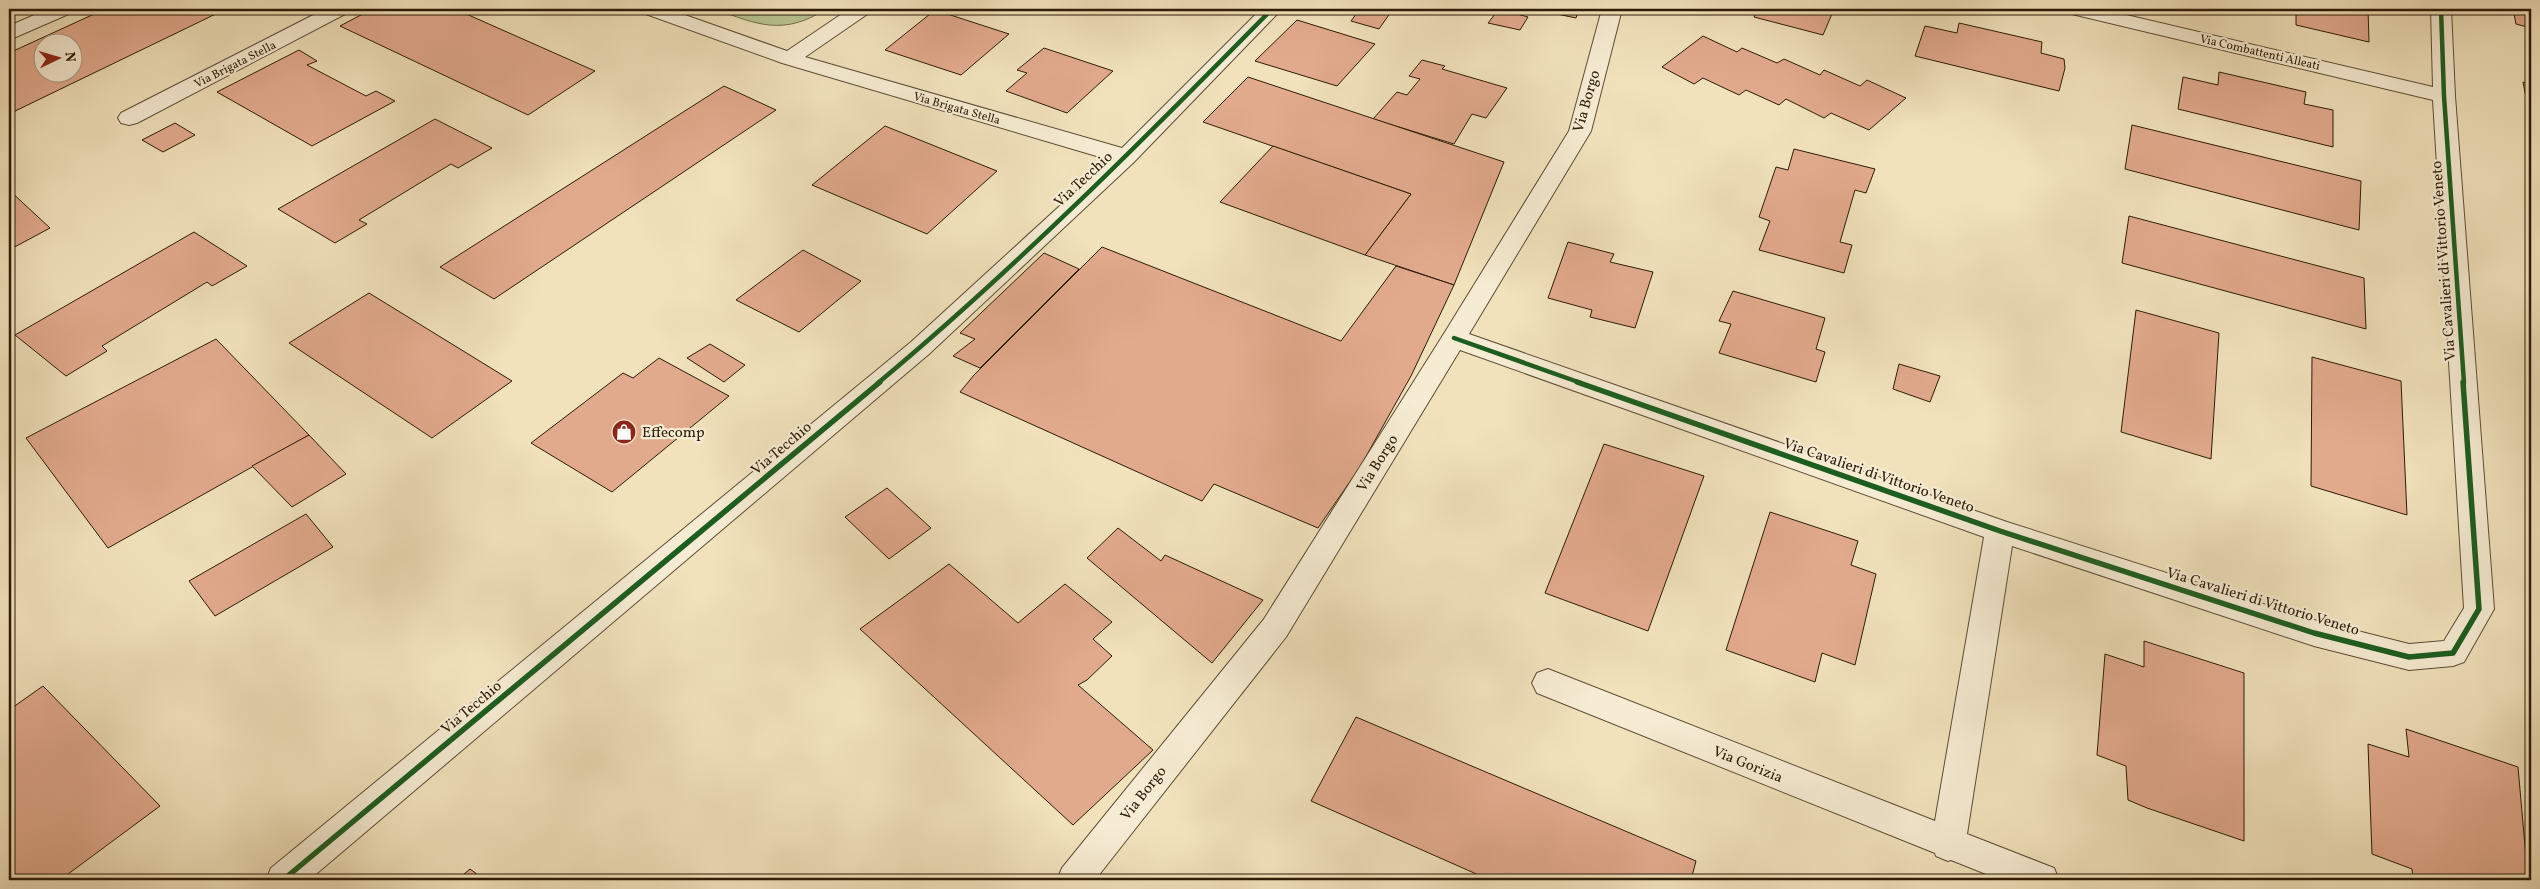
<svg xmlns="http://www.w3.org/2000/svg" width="2540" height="889" font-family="Vollkorn,serif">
<rect width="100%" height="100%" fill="#f1e2bc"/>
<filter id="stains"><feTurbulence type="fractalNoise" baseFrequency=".004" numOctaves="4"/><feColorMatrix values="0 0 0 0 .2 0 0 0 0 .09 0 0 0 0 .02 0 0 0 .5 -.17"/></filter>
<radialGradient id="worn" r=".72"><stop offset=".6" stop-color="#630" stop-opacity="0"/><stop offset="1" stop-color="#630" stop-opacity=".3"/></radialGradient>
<path fill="#b8c492" stroke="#72704c" d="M715,9H826C784,36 758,25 715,9Z"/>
<g fill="#e2aa8d" stroke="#2c1b06" fill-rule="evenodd">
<path d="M105,9H226L9,114V53ZM42,42H72V72H42Z"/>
<path d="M372,9H455L595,71L528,115L340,26Z"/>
<path d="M1360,9H1393L1379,29L1351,21Z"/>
<path d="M1499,9L1528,17L1520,30L1488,23Z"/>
<path d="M1559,9H1579L1576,18L1557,14Z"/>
<path d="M1758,9H1834L1823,35L1754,17Z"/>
<path d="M2296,9H2368L2369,42L2296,25Z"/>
<path d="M2513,9H2531V28L2516,24Z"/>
<path d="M935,10L1009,34L961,75L885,50Z"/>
<path d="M1297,20L1375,44L1337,86L1255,61Z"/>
<path d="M1959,23L2042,42L2041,53L2064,59L2065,68L2059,91L1915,56L1925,26L1957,33Z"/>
<path d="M1703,36L1737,52L1742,48L1777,63L1784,59L1820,75L1824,70L1860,86L1867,80L1906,98L1869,130L1831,113L1824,118L1786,99L1779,105L1746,90L1739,95L1703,78L1694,84L1662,67Z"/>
<path d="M1044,48L1113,71L1067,113L1006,91L1027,73L1017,70Z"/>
<path d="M299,50L317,61L307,65L366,96L376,91L395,101L312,146L217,92Z"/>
<path d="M1422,60L1445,66L1442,69L1507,88L1486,118L1472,114L1454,144L1373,119L1397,92L1407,95L1420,79L1409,76Z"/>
<path d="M2219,72L2306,92L2304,104L2333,110V147L2178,109L2183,77L2218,85Z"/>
<path d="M1248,77L1504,162L1454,285L1365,255L1411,194L1203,122Z"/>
<path d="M2523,82L2531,84V118L2528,108Z"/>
<path d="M724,86L776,110L494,299L440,267Z"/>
<path d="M435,119L492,148L458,168L451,164L359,220L367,224L335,243L278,209Z"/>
<path d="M175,123L195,135L163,152L142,140Z"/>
<path d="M2132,125L2361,181L2359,230L2125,169Z"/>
<path d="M885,126L997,171L927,234L812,185Z"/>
<path d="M1273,146L1411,194L1365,255L1220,202Z"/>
<path d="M1794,149L1875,169L1866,193L1855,190L1840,242L1852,245L1844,273L1759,250L1770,221L1759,217L1776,167L1788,170Z"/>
<path d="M9,190L50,228L9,250Z"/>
<path d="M2129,216L2364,278L2366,329L2122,263Z"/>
<path d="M194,232L247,266L212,286L207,282L102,346L107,351L66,376L15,335Z"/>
<path d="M1568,242L1614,254L1610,262L1653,272L1635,328L1590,317L1592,310L1548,298Z"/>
<path d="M1102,247L1341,341L1396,266L1454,285L1411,376L1360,467L1318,528L1214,484L1202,501L960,392L974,375Z"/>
<path d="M803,250L861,281L799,332L736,300Z"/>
<path d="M1044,253L1079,269L980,368L953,356L975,339L960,333Z"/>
<path d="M1733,291L1825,318L1816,349L1825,352L1816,382L1719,353L1731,324L1719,321Z"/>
<path d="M369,293L512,381L432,438L289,343Z"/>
<path d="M2136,310L2219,333L2211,459L2121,432Z"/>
<path d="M216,339L309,435L108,548L26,438Z"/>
<path d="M710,344L745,365L724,382L687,358Z"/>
<path d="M2312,357L2401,381L2407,515L2311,486Z"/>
<path d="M659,358L729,396L612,492L531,443L623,373L633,378Z"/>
<path d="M1899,364L1940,376L1930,402L1893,389Z"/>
<path d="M309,435L346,474L292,507L252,466Z"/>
<path d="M1604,444L1704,476L1648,631L1545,593Z"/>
<path d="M887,488L931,528L889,559L845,517Z"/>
<path d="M1770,512L1858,541L1851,565L1876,574L1855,665L1822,653L1815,682L1726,650Z"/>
<path d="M306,514L333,547L215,616L189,581Z"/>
<path d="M1118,528L1161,561L1165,555L1263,600L1212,663L1087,558Z"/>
<path d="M949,564L1018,623L1065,584L1112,622L1093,639L1112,656L1087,680L1078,685L1153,750L1073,825L860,629Z"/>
<path d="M2144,641L2244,673V841L2147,808L2128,800L2126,766L2097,755L2105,654L2144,667Z"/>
<path d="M43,686L160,806L60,880H9V710Z"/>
<path d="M1356,717L1696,861L1691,880H1490L1311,801Z"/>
<path d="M2406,729L2518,767L2528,880H2413L2412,869L2372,854L2368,744L2409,757Z"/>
<path d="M470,869L485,880H457Z"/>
</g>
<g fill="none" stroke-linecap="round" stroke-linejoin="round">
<defs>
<g id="minor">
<path d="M48,9H74L71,13L9,40V26Z"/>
<path d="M325,9H350L347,13L137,123L129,125L121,123L118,118L121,113Z"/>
<path d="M640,9H668L787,51L849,9H872L869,13L805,57L1122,148L1261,9H1282L1134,162L929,354L309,880H266L271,868L911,342L1110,160L782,63L643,13Z"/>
<path d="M1602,9H1622L1591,131L1469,334L2007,522L2314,620L2409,644L2444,641L2464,608L2433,100L2076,15L2069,13L2066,9H2101L2433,87L2431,9H2451L2455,96L2494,609L2464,662L2453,666L2409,670L2314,646L2012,546L1967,834L2054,868L2059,880H2001L1951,860L1948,861L1936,856L1935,853L1537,693L1532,683L1537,673L1548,669L1935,821L1984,537L1460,350L1286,637L1095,880H1057L1062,868L1264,619L1445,332L1569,131Z"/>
</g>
</defs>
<use href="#minor" stroke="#5d4d34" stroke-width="2"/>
<use href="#minor" fill="#f6ecd3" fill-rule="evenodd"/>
<defs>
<g id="cycleway-far1">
<path d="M2441,9L2444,96L2464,383"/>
<path d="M1454,338L1581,383"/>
<path d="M878,383C1017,267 1145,138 1272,9"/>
</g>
<g id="cycleway">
<path d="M1577,382L2000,531L2314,633L2409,657L2453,653L2479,609L2463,382"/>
<path d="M283,880L880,382"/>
</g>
</defs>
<use href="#cycleway-far1" stroke="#f6ecd3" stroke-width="7"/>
<use href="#cycleway" stroke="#f6ecd3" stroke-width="9"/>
<use href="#cycleway-far1" stroke="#1b5e20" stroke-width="4.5"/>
<use href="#cycleway" stroke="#1b5e20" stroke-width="5.5"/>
</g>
<defs>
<symbol id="shop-disc" viewBox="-11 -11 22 22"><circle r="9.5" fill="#8f2418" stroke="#f6ecd3"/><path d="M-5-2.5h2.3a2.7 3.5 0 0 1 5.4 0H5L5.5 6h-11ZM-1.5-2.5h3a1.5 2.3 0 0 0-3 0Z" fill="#fff"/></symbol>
</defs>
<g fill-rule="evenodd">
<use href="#shop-disc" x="610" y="418" width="28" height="28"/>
</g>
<g text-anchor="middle" stroke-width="4.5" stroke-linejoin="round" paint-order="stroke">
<g font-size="12" fill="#2c1b06" stroke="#f6ecd3">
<text transform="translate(2260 52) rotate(13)" y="4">Via Combattenti Alleati</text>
<text transform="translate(235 64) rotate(-27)" y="4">Via Brigata Stella</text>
<text transform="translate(957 108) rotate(16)" y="4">Via Brigata Stella</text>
</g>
<g font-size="15" fill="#2c1b06" stroke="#f6ecd3">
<text transform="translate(1586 101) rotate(-74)" y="5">Via Borgo</text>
<text transform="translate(1083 179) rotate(-43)" y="5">Via Tecchio</text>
<text transform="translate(2443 261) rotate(-94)" y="5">Via Cavalieri di Vittorio Veneto</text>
<text transform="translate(781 448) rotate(-40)" y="5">Via Tecchio</text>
<text transform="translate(1377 463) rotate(-58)" y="5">Via Borgo</text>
<text transform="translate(1879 475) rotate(19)" y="5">Via Cavalieri di Vittorio Veneto</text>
<text transform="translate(2263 601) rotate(17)" y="5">Via Cavalieri di Vittorio Veneto</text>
<text transform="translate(471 707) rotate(-40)" y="5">Via Tecchio</text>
<text transform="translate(1748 764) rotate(22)" y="5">Via Gorizia</text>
<text transform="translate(1143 793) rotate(-52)" y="5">Via Borgo</text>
</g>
<g font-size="15" fill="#2c1b06" stroke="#f6ecd3" text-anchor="start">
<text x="642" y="437">Effecomp</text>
</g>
</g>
<rect width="2540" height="889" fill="none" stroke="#f1e2bc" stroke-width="30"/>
<rect x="10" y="10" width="2520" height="869" fill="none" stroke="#2c1b06" stroke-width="2.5"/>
<rect x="15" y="15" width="2510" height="859" fill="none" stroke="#2c1b06"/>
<g transform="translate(58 58) rotate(85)"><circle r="24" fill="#f6ecd3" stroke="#a59881"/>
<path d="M0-4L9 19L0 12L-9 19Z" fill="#8f2418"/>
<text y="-8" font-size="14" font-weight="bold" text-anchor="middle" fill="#2c1b06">N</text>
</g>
<rect width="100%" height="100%" filter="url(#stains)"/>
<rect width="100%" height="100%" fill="url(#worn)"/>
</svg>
